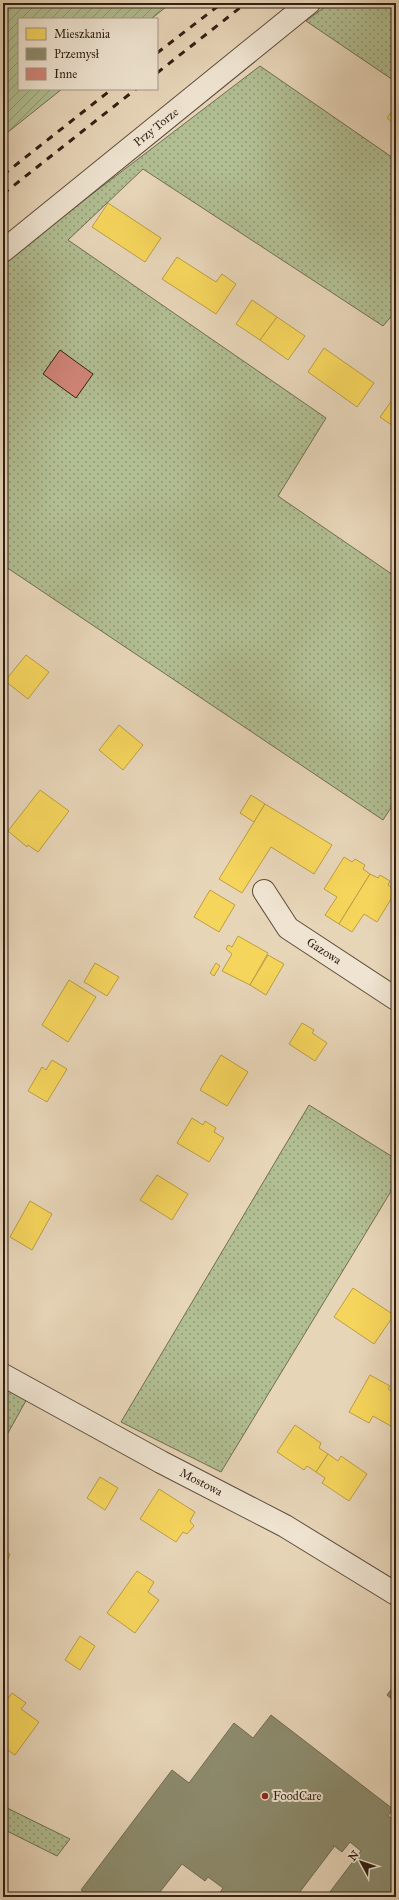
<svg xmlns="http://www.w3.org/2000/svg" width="399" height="1900" font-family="'IM FELL Great Primer',serif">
<defs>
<pattern id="grass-dots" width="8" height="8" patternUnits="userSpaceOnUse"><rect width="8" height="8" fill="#b1be92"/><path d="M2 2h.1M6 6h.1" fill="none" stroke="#909a76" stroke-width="1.8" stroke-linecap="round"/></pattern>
<pattern id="garden-furrows" width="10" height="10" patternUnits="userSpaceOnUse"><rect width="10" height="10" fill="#b1be92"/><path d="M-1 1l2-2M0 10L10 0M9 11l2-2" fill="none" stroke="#909a76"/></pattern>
</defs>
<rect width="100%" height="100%" fill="#e7d5b8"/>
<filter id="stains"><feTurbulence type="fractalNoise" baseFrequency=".005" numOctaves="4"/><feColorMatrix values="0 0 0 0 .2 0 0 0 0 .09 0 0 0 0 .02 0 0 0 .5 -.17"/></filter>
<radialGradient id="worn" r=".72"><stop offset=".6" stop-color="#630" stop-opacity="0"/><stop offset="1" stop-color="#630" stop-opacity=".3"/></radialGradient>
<g fill="url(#grass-dots)" stroke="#706e53">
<path d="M330,3H396V82L306,21Z"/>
<path d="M260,66L396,160V311L383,326L143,169L68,240L326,418L278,496L396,577V800L383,820L3,565V262Z"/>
<path d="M309,1105L396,1159V1183L221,1472L121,1422Z"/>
<path d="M3,1383L28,1397L3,1442Z"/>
<path d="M3,1807V1806L70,1839L57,1856L3,1829Z"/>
</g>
<path fill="url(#garden-furrows)" stroke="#706e53" d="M3,3H171L151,19H19V89H62L3,136Z"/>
<g fill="#f6d55c" stroke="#bb9e46">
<path d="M396,106V125L387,118Z"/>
<path d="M108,203L161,238L145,262L92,227Z"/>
<path d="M177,257L216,282L222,274L236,284L216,314L162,279Z"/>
<path d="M252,300L277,317L260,340L236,324Z"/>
<path d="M277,317L305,336L288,360L260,340Z"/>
<path d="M324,348L374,383L357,407L308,372Z"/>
<path d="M395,396L396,397V428L380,417Z"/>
<path d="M26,655L49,672L28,699L5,681Z"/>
<path d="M119,725L143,745L123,770L99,750Z"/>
<path d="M40,790L69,811L38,852L28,845L27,847L8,831Z"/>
<path d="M251,795L265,804L254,822L240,813Z"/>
<path d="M265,804L332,845L314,874L271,847L242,893L219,879Z"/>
<path d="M344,857L352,862L355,859L365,865L363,869L370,874L339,924L325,915L337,897L324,889Z"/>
<path d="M370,874L378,878L380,875L390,881L388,885L396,891L377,922L364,914L352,932L339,924Z"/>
<path d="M210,890L235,905L219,932L194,917Z"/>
<path d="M238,936L268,953L250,985L222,971L232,954L226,949L228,945L232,947Z"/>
<path d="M268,955L284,964L266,995L250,985Z"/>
<path d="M95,963L119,977L107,996L84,982Z"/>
<path d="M216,963L220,966L214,976L210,973Z"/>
<path d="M69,980L96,997L68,1042L42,1025Z"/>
<path d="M302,1023L314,1030L312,1033L327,1043L315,1061L289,1044Z"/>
<path d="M221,1055L248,1072L227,1106L200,1090Z"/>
<path d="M52,1060L67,1069L47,1102L28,1091L42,1067L46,1070Z"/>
<path d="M192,1118L203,1125L205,1121L216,1128L214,1132L224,1138L209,1162L177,1143Z"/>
<path d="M157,1175L188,1194L172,1220L140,1200Z"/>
<path d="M30,1201L52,1214L32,1250L10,1237Z"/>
<path d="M353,1288L394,1315L374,1344L334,1317Z"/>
<path d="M370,1375L390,1386L388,1389L396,1394V1429L373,1416L369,1423L349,1412Z"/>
<path d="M295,1425L321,1443L319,1448L328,1454L316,1472L307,1466L304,1470L277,1452Z"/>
<path d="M328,1454L338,1461L341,1456L367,1474L349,1501L322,1483L325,1478L316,1472Z"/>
<path d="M100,1477L118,1488L105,1510L87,1498Z"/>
<path d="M159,1489L195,1512L190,1521L194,1526L187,1534L183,1532L176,1542L140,1519Z"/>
<path d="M3,1551L10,1554L3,1571Z"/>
<path d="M137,1571L154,1582L148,1592L159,1600L135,1633L107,1613Z"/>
<path d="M80,1636L95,1646L80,1670L65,1660Z"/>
<path d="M12,1693L26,1703L21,1709L39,1722L15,1755L3,1747V1705Z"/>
</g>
<g fill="#8c8c6e" stroke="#706b53">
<path d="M396,1683V1703L387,1695Z"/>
<path d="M271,1715L393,1809L388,1816L396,1821V1897H326L361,1851L350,1842L342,1852L333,1845L334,1847L296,1897H217L223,1888L208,1877L205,1881L182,1864L156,1897H90L81,1890L172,1770L189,1783L234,1723L253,1738Z"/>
</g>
<path fill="#d18578" stroke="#301f14" d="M60,350L93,374L76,398L43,374Z"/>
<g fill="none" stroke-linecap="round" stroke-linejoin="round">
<defs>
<g id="minor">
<path d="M3,251L309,3"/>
<path d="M264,891L288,928L396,999"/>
<path d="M3,1375L161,1462L285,1526L396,1594"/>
</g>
</defs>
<use href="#minor" stroke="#5e4c3d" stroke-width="24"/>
<use href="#minor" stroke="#efe4d1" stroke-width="22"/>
<g stroke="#301f14" stroke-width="3" stroke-dasharray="7 7" stroke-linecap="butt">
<path d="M157,53L222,3"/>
<path d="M157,73L246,3"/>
<path d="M3,175L112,89"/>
<path d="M3,194L136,89"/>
</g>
</g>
<circle fill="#8f2418" stroke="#efe4d1" stroke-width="1.5" cx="265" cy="1796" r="4"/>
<g text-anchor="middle" stroke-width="4" stroke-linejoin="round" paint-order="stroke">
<g font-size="12" fill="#301f14" stroke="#efe4d1">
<text transform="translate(156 127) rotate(-39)" y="4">Przy Torze</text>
<text transform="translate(324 951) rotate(33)" y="4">Gazowa</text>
<text transform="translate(201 1482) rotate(27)" y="4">Mostowa</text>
</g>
<g font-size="12" fill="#301f14" stroke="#efe4d1" text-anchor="start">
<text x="273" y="1800">FoodCare</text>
</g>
</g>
<rect width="399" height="1900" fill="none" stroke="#e7d5b8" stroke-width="16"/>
<rect x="4" y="4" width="391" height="1892" fill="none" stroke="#301f14" stroke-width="2"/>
<rect x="8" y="8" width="383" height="1884" fill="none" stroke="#301f14"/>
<rect x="18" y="18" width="140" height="72" fill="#efe4d1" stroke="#a39585"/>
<rect x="26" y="28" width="20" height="12" fill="#f6d55c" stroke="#a39585"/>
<text x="54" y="38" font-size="12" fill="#301f14">Mieszkania</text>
<rect x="26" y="48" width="20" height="12" fill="#8c8c6e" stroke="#a39585"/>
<text x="54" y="58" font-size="12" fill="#301f14">Przemysł</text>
<rect x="26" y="68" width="20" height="12" fill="#d18578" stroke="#a39585"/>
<text x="54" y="78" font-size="12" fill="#301f14">Inne</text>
<g transform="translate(361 1862) rotate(310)" stroke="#efe4d1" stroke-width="3" paint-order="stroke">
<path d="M0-3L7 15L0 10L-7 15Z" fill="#301f14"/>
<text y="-6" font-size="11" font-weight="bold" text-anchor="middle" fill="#301f14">N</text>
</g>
<rect width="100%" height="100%" filter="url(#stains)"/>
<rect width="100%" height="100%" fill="url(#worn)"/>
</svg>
